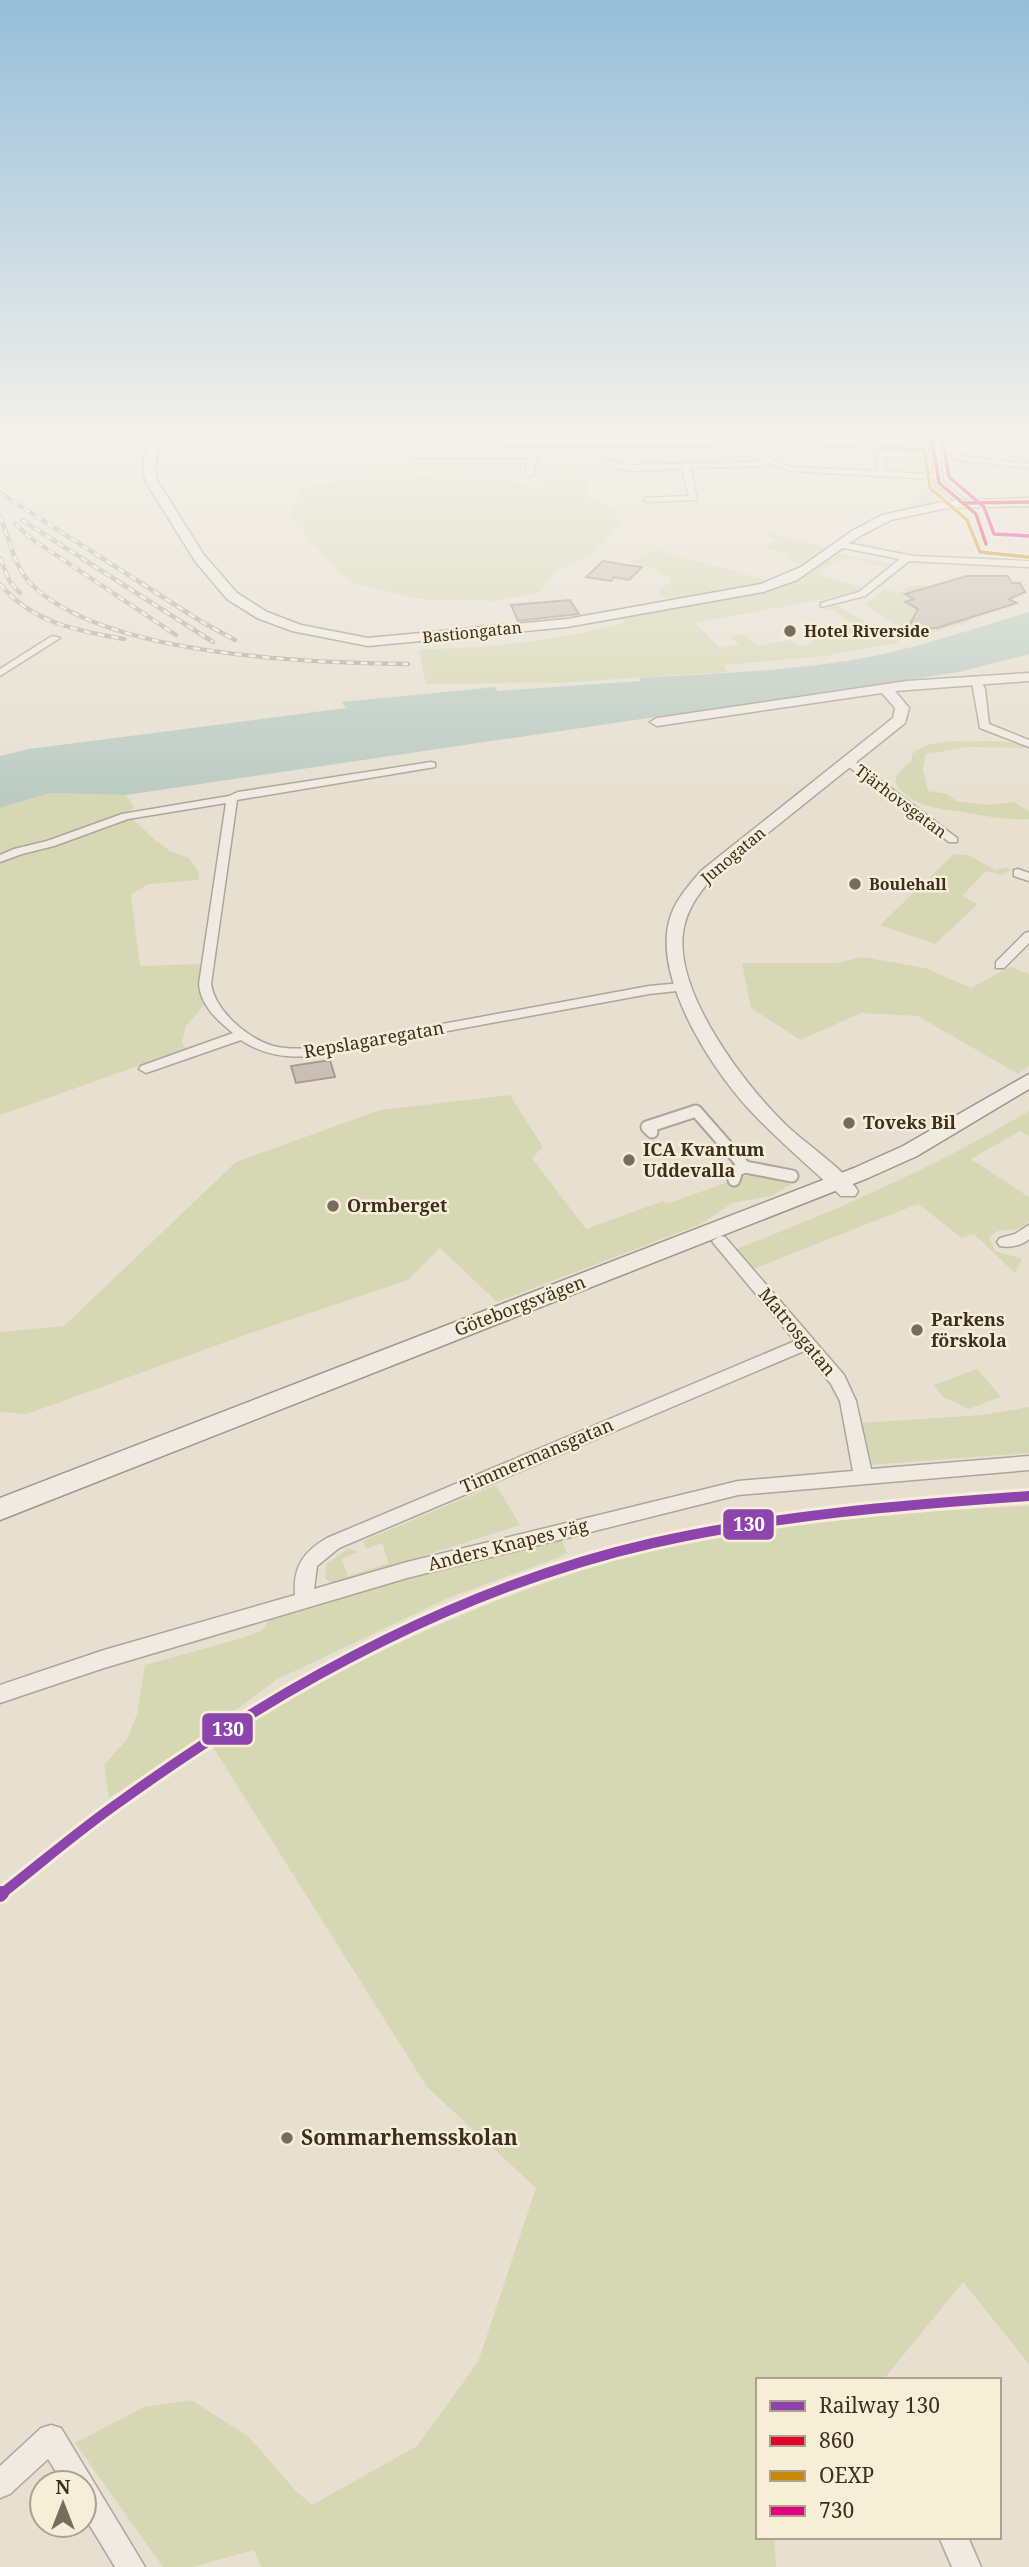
<svg xmlns="http://www.w3.org/2000/svg" width="1029" height="2567" font-family="'Noto Serif',serif">
<rect width="100%" height="100%" fill="#e7e0d1"/>
<g fill="#d6d7b3">
<path d="M893,455L928,457L930,474L886,472L885,457Z"/>
<path d="M387,474L507,480L535,488L547,479L591,476L586,495L613,509L621,525L595,552L554,573L540,593L493,601L420,599L357,585L339,573L291,518L293,503L304,487Z"/>
<path d="M931,483L936,484L951,501L905,510L898,507L908,508L922,498L916,495Z"/>
<path d="M773,534L819,545L825,549L802,564L785,559L790,555L765,548L779,538L762,535Z"/>
<path d="M657,550L766,580L768,583L668,601L657,591L670,582V578L646,566L631,562Z"/>
<path d="M836,554L894,564C871,577 857,539 819,573L823,574L822,576L863,587L856,593L695,623L720,648L739,645L731,636L743,634L757,646L790,640L801,646L814,642L808,637L857,627L831,609H824L836,605L900,642L825,656L724,665L728,672L556,683L426,684L419,652L421,649C486,649 552,641 615,625L624,622L622,619L637,613L783,587L808,575Z"/>
<path d="M923,585L931,587L906,594L914,599L906,602L923,612L909,627L928,631L927,628H932L935,620L946,626L961,621V617L970,622L918,637L865,605L884,589L899,593L907,587Z"/>
<path d="M956,741C978,743 1008,737 1026,748L967,747L926,754L923,770L928,791L947,794L956,801L988,805L1013,802L1029,811V819C1007,820 990,817 968,813C940,808 912,809 895,782L898,773L912,760V754C925,743 939,742 956,741Z"/>
<path d="M51,793L126,795L134,808L126,813L156,841L170,851L189,858L198,871L199,880L148,884L131,895L140,966L201,964L198,988L204,1005L186,1026L182,1043L186,1049L0,1115V808Z"/>
<path d="M954,854L968,855L995,870L1006,867L1010,870L1002,875L986,871L962,896L978,904L935,944L880,925Z"/>
<path d="M862,957L925,968L971,988L1010,967L1029,974V1066L1018,1074L918,1016L861,1013L800,1040L751,1008L742,963H836Z"/>
<path d="M510,1095L543,1147L532,1158L586,1229L663,1201L666,1204L751,1174L791,1181L790,1185L771,1196L732,1203L701,1224L497,1302L440,1248L408,1280L245,1335L27,1414L0,1412V1332L64,1326L236,1162L380,1110Z"/>
<path d="M1029,1111V1136L1020,1131L971,1159L1029,1197V1221C1019,1233 1008,1228 995,1232L989,1238L995,1251L1022,1259L1015,1273L974,1234L962,1238L918,1204L753,1269L736,1249C838,1210 935,1167 1029,1111Z"/>
<path d="M977,1369L1001,1397L969,1409L943,1397L934,1385Z"/>
<path d="M1029,1407V1453L869,1465L860,1423L983,1415Z"/>
<path d="M496,1485L520,1525L338,1583L328,1581L325,1577L327,1563L349,1548L358,1552L342,1559L348,1576L389,1563L382,1543L366,1549L363,1541Z"/>
<path d="M1029,1506V2364L963,2282L883,2380H758V2537H774L776,2567H261L254,2550L193,2567H163L75,2443L144,2407L191,2400L248,2436L296,2491L312,2505L417,2446L478,2362L536,2188L427,2087L211,1744C378,1643 556,1564 749,1528C771,1524 795,1523 817,1521C888,1513 958,1510 1029,1506Z"/>
<path d="M561,1539L567,1553L557,1558L448,1598L276,1680L182,1750L109,1798L104,1765L127,1739L137,1714L145,1665L242,1638L261,1631L272,1616L432,1569Z"/>
</g>
<path fill="#bcccc2" d="M1029,612V654L960,672L126,795L51,793L0,808V756L29,749L346,708L342,702L496,687L497,691L640,681L639,678C720,673 800,671 879,655C930,644 979,627 1029,612Z"/>
<g fill="#cbbfb2" stroke="#a89c90" stroke-width="2">
<path d="M603,561L626,565L642,567L629,580L614,577L611,581L586,577Z"/>
<path d="M967,576H1008L1012,583H1020L1025,592L1009,599L1017,603L937,628H927L929,632H916L908,628L918,609L905,602L914,599L905,594Z"/>
<path d="M570,600L579,614L518,621L511,605Z"/>
<path d="M330,1060L335,1077L296,1083L291,1066Z"/>
</g>
<g fill="none" stroke-linecap="round" stroke-linejoin="round">
<defs>
<g id="pedestrian">
<path d="M652,1132L647,1127L696,1111L745,1167L792,1176"/>
<path d="M734,1180L737,1170L745,1167"/>
</g>
<g id="minor">
<path d="M540,436H548L536,456L534,475L530,477L526,475L527,463H415L411,461L415,459H528Z"/>
<path d="M712,436H720L723,440L792,467L877,471V451L931,453L930,443L924,436H932L938,443L939,453L1029,464V468L940,458L943,482L966,501L967,503L963,505L936,485L935,479L791,471L768,463L765,466L690,468L697,500L648,502L644,500L645,498L689,496L682,468C659,469 619,477 601,460L605,458L626,465L765,462L717,444ZM884,456L932,458L934,474L885,472Z"/>
<path d="M842,542L913,556L1029,561V567L909,561L865,596L821,607V603L859,592L900,559L839,547V543Z"/>
<path d="M52,636L60,638L0,676V669Z"/>
<path d="M971,677H979L985,689L989,724L1029,740V747L980,728Z"/>
<path d="M845,760H853L957,838V842H949L845,764Z"/>
<path d="M431,762L435,763V767L237,800L211,984C215,1011 247,1038 273,1046C285,1049 299,1049 312,1048L649,986L681,983L687,987L686,990L649,994L312,1056C286,1058 263,1055 241,1040L146,1073L139,1069L141,1066L233,1033C217,1020 201,1006 199,984L226,803L128,819L54,846L22,854L0,862V855L14,849L47,841L122,814L229,796L238,792Z"/>
<path d="M1018,869L1029,873V881L1014,876V870Z"/>
<path d="M1029,932V943L1004,968H996V962L1025,933Z"/>
<path d="M1029,1225V1239C1022,1246 1008,1248 1000,1246L997,1242L1000,1238L1015,1234Z"/>
<path d="M720,1236L725,1237L844,1375L856,1401L871,1469L1029,1456V1470L738,1495L407,1578L104,1668L0,1703V1685L104,1650L295,1595C293,1567 303,1552 327,1538L795,1341L715,1245L712,1241ZM804,1351L831,1384L840,1401L853,1471L738,1481L407,1562L314,1589L317,1566L339,1548Z"/>
<path d="M51,2425L61,2428L145,2567H115L84,2516V2483H63L48,2459L10,2494L0,2498V2466L41,2428Z"/>
<path d="M939,2537H968L981,2567H952Z"/>
</g>
<path id="tertiary" d="M1029,673V681L895,691L909,708L905,723L713,877C698,894 686,910 683,933C675,994 745,1086 787,1126C806,1144 845,1170 858,1191L855,1196H841C810,1167 776,1139 747,1107C709,1065 650,973 671,915C677,898 690,884 701,871L893,718L895,708L882,693L657,726L650,722L657,718L907,681Z"/>
<g id="secondary">
<path d="M149,436H160L155,469L158,482L204,555L237,593L267,612L301,625L368,638L567,619L761,584L801,567L852,531L882,515L947,501L1029,498V506L947,508L891,520L860,536L797,580L763,592L567,627L368,646L292,631L257,618L227,599L195,561L146,482L143,469Z"/>
<path d="M497,436H720L715,439H502Z"/>
<path d="M820,436H909L1029,442V448L825,439Z"/>
<path d="M1029,1074V1089L917,1156L868,1178L0,1520V1498L854,1168L903,1146Z"/>
</g>
</defs>
<use href="#pedestrian" stroke="#ada599" stroke-width="15"/>
<use href="#minor" stroke="#ada599" stroke-width="3"/>
<use href="#tertiary" stroke="#ada599" stroke-width="3"/>
<use href="#secondary" stroke="#9c958a" stroke-width="3"/>
<use href="#pedestrian" stroke="#efebe3" stroke-width="11"/>
<use href="#minor" fill="#efebe3" fill-rule="evenodd"/>
<use href="#tertiary" fill="#efebe3" fill-rule="evenodd"/>
<use href="#secondary" fill="#efebe3" fill-rule="evenodd"/>
<defs>
<g id="rail">
<path d="M0,493L202,622L235,640"/>
<path d="M0,516C9,538 14,566 30,583C102,656 309,663 408,664"/>
<path d="M22,520L213,642"/>
<path d="M15,524L32,539L176,635"/>
<path d="M0,558L10,582L20,593"/>
<path d="M0,584C31,622 77,631 124,639"/>
</g>
</defs>
<use href="#rail" stroke="#afaaa2" stroke-width="4.5"/>
<use href="#rail" stroke="#f7eed8" stroke-width="2.5" stroke-dasharray="7" stroke-linecap="butt"/>
<defs>
<g id="bus-1">
<path d="M835,436L932,440"/>
<path d="M932,440L939,483L976,514L986,544"/>
<path d="M963,503L1029,502"/>
</g>
<g id="bus-2">
<path d="M502,446H715"/>
<path d="M825,446L924,450"/>
<path d="M882,446L924,448L930,488L967,520L980,552L1028,557"/>
</g>
<path id="bus-3" d="M942,436L949,477L984,507L994,534L1029,536"/>
</defs>
<use href="#bus-1" stroke="#f7eed8" stroke-width="6"/>
<use href="#bus-2" stroke="#f7eed8" stroke-width="6"/>
<use href="#bus-3" stroke="#f7eed8" stroke-width="6"/>
<use href="#bus-1" stroke="#e4002b" stroke-width="3.5"/>
<use href="#bus-2" stroke="#c88808" stroke-width="3.5"/>
<use href="#bus-3" stroke="#e5007d" stroke-width="3.5"/>
<defs>
<path id="rail-1-far1" d="M0,1895C40,1864 79,1830 121,1801C280,1686 459,1587 653,1543C776,1515 903,1505 1029,1496"/>
<path id="rail-1" d="M0,1895L2,1893"/>
</defs>
<use href="#rail-1-far1" stroke="#f7eed8" stroke-width="16"/>
<use href="#rail-1" stroke="#f7eed8" stroke-width="19"/>
<use href="#rail-1-far1" stroke="#8e44ad" stroke-width="10"/>
<use href="#rail-1" stroke="#8e44ad" stroke-width="14"/>
</g>
<linearGradient id="sky" x2="0" y2="1"><stop stop-color="#96bed9"/><stop offset="0.55" stop-color="#f4f1ea"/><stop offset="1" stop-color="#f4f1ea" stop-opacity="0"/></linearGradient>
<rect width="1029" height="796" fill="url(#sky)"/>
<g fill="#786c5e" stroke="#f7eed8" stroke-width="2.5">
<circle cx="790" cy="631" r="7"/>
<circle cx="855" cy="884" r="7"/>
<circle cx="849" cy="1123" r="7"/>
<circle cx="629" cy="1160" r="7"/>
<circle cx="333" cy="1206" r="7"/>
<circle cx="917" cy="1330" r="7"/>
<circle cx="287" cy="2138" r="7"/>
</g>
<g text-anchor="middle" stroke-width="5" stroke-linejoin="round" paint-order="stroke">
<g font-size="16" font-weight="bold" fill="#3d2e20" stroke="#f7eed8" text-anchor="start">
<text x="804" y="637">Hotel Riverside</text>
<text x="869" y="890">Boulehall</text>
</g>
<g font-size="16" fill="#3d2e20" stroke="#f7eed8">
<text transform="translate(472 632) rotate(-6)" y="6">Bastiongatan</text>
<text transform="translate(901 801) rotate(37)" y="6">Tjärhovsgatan</text>
<text transform="translate(733 855) rotate(-40)" y="6">Junogatan</text>
</g>
<g font-size="18" fill="#3d2e20" stroke="#f7eed8">
<text transform="translate(374 1040) rotate(-10)" y="6">Repslagaregatan</text>
<text transform="translate(520 1306) rotate(-21)" y="6">Göteborgsvägen</text>
<text transform="translate(797 1332) rotate(50)" y="6">Matrosgatan</text>
<text transform="translate(537 1456) rotate(-23)" y="6">Timmermansgatan</text>
<text transform="translate(508 1545) rotate(-14)" y="6">Anders Knapes väg</text>
</g>
<g font-size="18" font-weight="bold" fill="#3d2e20" stroke="#f7eed8" text-anchor="start">
<text x="863" y="1129">Toveks Bil</text>
<text x="643" y="1156">ICA Kvantum<tspan x="643" dy="21">Uddevalla</tspan></text>
<text x="347" y="1212">Ormberget</text>
<text x="931" y="1326">Parkens<tspan x="931" dy="21">förskola</tspan></text>
</g>
<g font-size="21" font-weight="bold" fill="#3d2e20" stroke="#f7eed8" text-anchor="start">
<text x="301" y="2145">Sommarhemsskolan</text>
</g>
</g>
<g stroke="#f7eed8" stroke-width="2.5">
<rect x="722" y="1508" width="53" height="33" rx="7" fill="#8e44ad"/>
<rect x="201" y="1712" width="53" height="34" rx="7" fill="#8e44ad"/>
</g>
<g font-size="19" text-anchor="middle" font-weight="bold" fill="#fff">
<text x="749" y="1531">130</text>
<text x="228" y="1736">130</text>
</g>
<rect x="756" y="2378" width="245" height="161" fill="#f7eed8" stroke="#ada18e" stroke-width="2"/>
<rect x="770" y="2401" width="35" height="10" fill="#8e44ad" stroke="#ada18e" stroke-width="2"/>
<text x="819" y="2413" font-size="21" fill="#3d2e20">Railway 130</text>
<rect x="770" y="2436" width="35" height="10" fill="#e4002b" stroke="#ada18e" stroke-width="2"/>
<text x="819" y="2448" font-size="21" fill="#3d2e20">860</text>
<rect x="770" y="2471" width="35" height="10" fill="#c88808" stroke="#ada18e" stroke-width="2"/>
<text x="819" y="2483" font-size="21" fill="#3d2e20">OEXP</text>
<rect x="770" y="2506" width="35" height="10" fill="#e5007d" stroke="#ada18e" stroke-width="2"/>
<text x="819" y="2518" font-size="21" fill="#3d2e20">730</text>
<g transform="translate(63 2504)"><circle r="33" fill="#f7eed8" stroke="#ada18e" stroke-width="2"/>
<path d="M0-5L12 26L0 18L-12 26Z" fill="#786c5e"/>
<text y="-10" font-size="19" font-weight="bold" text-anchor="middle" fill="#3d2e20">N</text>
</g>
</svg>
